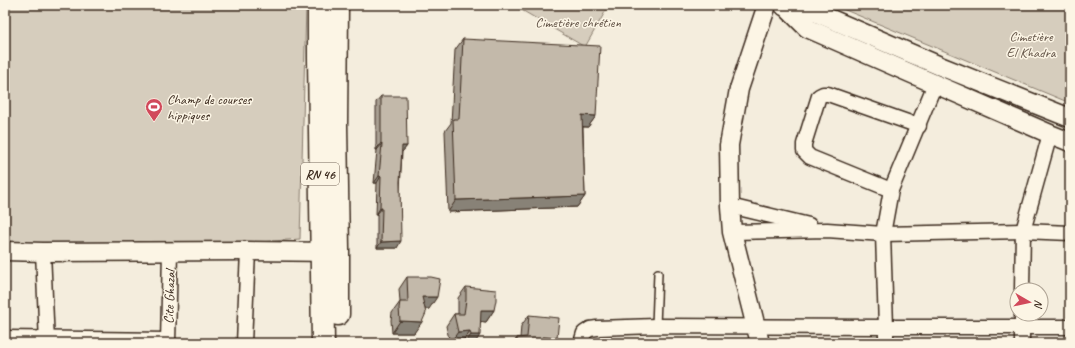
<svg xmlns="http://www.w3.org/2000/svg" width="1075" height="348" font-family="Caveat,sans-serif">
<rect width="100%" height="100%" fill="#f4eddd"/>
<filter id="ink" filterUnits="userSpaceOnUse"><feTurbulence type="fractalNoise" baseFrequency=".025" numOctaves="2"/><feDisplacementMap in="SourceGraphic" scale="8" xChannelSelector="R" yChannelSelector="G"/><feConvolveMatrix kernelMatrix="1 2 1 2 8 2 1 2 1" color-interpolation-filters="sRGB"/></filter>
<g filter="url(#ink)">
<g fill="#d6cdbd" stroke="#887c6e">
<path d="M5,5H306L300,239L178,248L5,246Z"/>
<path d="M513,5H609L585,47Z"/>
<path d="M833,5H1070V103Z"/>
</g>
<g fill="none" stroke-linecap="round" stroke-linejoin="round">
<defs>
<path id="service" d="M656,326L658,273"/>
<g id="minor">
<path d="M891,190L810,157L804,151V144L819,96L823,94H828L919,126"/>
<path d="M730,206L809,225"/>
<path d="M732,232L827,230L883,234L1023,231L1070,233"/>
<path d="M43,252L47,343"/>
<path d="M1022,290L1023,231L1050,134"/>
<path d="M5,338L168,340"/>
<path d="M168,343L170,251"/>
<path d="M244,343L248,251"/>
<path d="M581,343L584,333L590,329L597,328L656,326L886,327H1070"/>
<path d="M886,343V327L883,234L891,190L935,84"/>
<path d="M1022,343V314"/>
</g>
<g id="tertiary">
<path d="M784,5L807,28L935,84L1050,134L1070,142"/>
<path d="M784,6L817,13L940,66L1070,118"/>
<path d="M5,251L43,252L248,251L334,252"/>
<path d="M760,343L732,232L730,206L729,145L739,89L767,5"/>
</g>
<g id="trunk">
<path d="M319,5V58L323,343"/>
<path d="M337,5L336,125L338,250V314"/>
</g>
</defs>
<use href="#service" stroke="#3b2a1e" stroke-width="10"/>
<use href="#minor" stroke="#3b2a1e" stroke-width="17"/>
<use href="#tertiary" stroke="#3b2a1e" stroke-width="21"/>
<use href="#trunk" stroke="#3b2a1e" stroke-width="25"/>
<use href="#service" stroke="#fcf5e5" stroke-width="7"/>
<use href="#minor" stroke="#fcf5e5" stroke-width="14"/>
<use href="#tertiary" stroke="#fcf5e5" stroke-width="18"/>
<use href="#trunk" stroke="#fcf5e5" stroke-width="22"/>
</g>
<g fill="#a89f92" stroke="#3b2a1e">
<path d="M463,39L596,116L588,127H583L585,196L577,207L448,212L445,131L451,123L455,50Z"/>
<path d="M381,96L407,146L402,152L397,248H377V214L376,215L377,183H374L377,150H376V102Z"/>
<path d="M407,277L429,309H425L414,333H392L391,320L392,313L400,302L399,289Z"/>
<path d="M466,287L494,310L486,322L481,321L475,343H462V342L450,343L446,326L454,314H458V298Z"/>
<path d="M529,315L557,338L554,343H513L517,338H520L521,326Z"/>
</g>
<g fill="#888277" stroke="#3b2a1e">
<path d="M582,115L596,116L588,127L574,126Z"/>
<path d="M381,143L382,144L377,150H376Z"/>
<path d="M402,146H407L402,152H397Z"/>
<path d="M379,176H381L377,183H374Z"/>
<path d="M585,196L577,207L448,212L456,200Z"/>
<path d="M380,208H382L377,214L376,215Z"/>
<path d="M401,241L397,248H377L381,242Z"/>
<path d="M422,297H437L429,309H414Z"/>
<path d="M481,310H494L486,322L473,321Z"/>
<path d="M400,321L422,322L414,333H392Z"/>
<path d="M470,331L462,342L450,343L458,332Z"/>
<path d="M471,335H480L475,343H465Z"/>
<path d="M543,337L557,338L554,343H539Z"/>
</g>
<g fill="#c3b9aa" stroke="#3b2a1e">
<path d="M463,39L600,46L596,116L582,115L585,196L456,200L453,119H459Z"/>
<path d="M381,96H406L407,146H402L400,182L401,241L381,242L382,208H380L381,176H379L382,144L381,143Z"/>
<path d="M407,277H431L440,279L437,297H422L426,313L422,322L400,321L399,308L400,302H408Z"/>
<path d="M466,287L496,290V300L494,310H481L480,335H471L470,331L458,332L454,314H464L466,300Z"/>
<path d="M529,315L559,318L557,338L543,337V343H517V338L527,337Z"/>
</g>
</g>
<defs>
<symbol id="stadium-pin" viewBox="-11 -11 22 30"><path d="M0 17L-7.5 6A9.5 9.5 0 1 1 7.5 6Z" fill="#d1495b" stroke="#fcf5e5"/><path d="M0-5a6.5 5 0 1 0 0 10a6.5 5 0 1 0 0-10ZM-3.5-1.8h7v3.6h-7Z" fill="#fff"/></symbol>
</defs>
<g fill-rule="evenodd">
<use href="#stadium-pin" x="144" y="97" width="20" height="27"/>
</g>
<g text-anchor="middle" stroke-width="3" stroke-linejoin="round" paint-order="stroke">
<rect fill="#fcf5e5" stroke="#75675a" stroke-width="1" x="301" y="163" width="38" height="22" rx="3"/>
<g font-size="13" font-weight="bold" fill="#3b2a1e">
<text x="320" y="179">RN 46</text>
</g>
<g font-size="14" fill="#625346" stroke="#fcf5e5">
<text x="578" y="27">Cimetière chrétien</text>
<text x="1031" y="41">Cimetière<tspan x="1031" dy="16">El Khadra</tspan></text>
</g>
<g font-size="14" fill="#3b2a1e" stroke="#fcf5e5" text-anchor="start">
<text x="167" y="104">Champ de courses<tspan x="167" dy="16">hippiques</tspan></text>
</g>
<g font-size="14" fill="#3b2a1e" stroke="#fcf5e5">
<text transform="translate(169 297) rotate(-88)" y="5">Cite Ghazal</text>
</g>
</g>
<rect width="1075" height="348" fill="none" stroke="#fcf5e5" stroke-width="20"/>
<rect x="10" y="10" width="1055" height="328" fill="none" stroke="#3b2a1e" stroke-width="1.5" filter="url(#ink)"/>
<g transform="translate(1029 302) rotate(99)"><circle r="19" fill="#fcf5e5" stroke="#afa495"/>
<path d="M0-3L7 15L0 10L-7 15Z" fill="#d1495b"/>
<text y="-6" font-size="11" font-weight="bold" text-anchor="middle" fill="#3b2a1e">N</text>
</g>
</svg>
